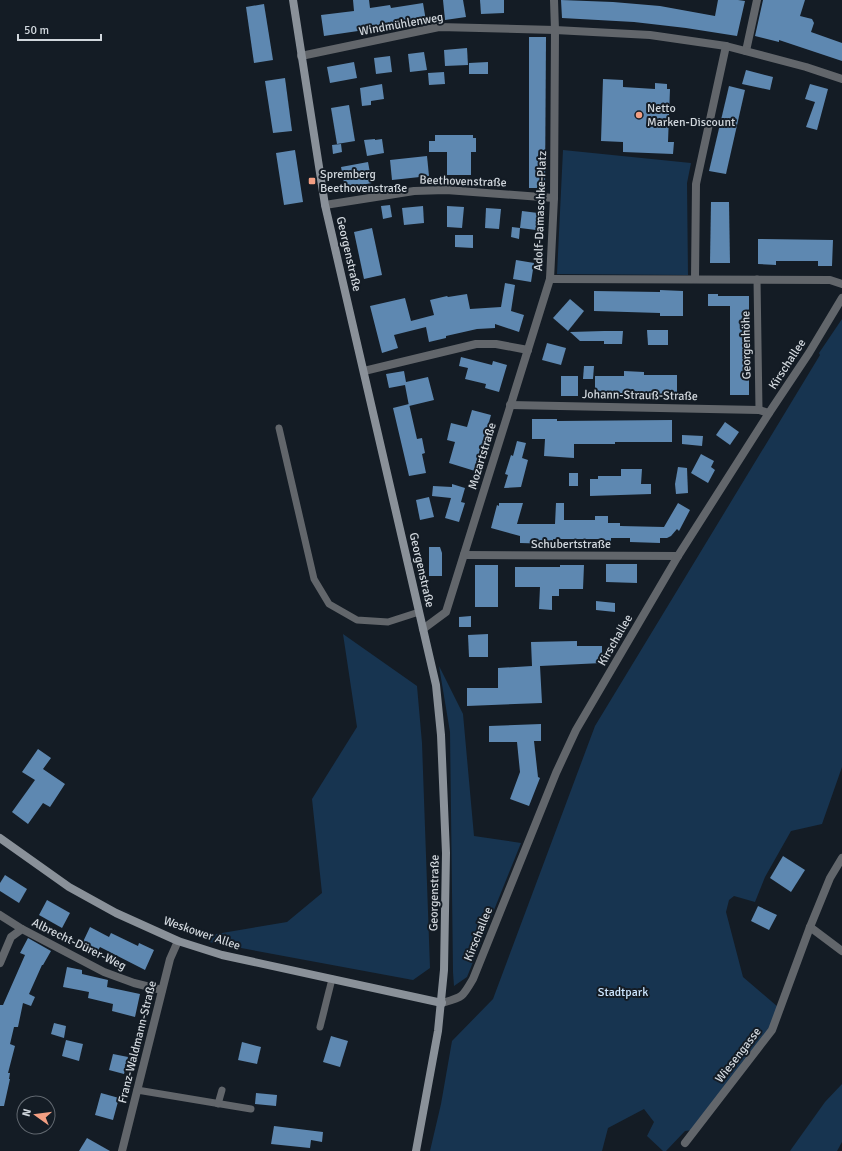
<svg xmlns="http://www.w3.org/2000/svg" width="842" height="1151" font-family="Signika,sans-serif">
<rect width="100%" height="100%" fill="#141c25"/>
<g fill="#173450">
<path d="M563,150L691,163L687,183L688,275L557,274Z"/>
<path d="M842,319V767L822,824L791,831L765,877L755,902L734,896L729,900L726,912L743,977L778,1007L770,1030L692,1130L685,1131L666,1151H663L647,1136L654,1122L644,1109L608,1128L602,1151H430L441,1104L452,1041L493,999L595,726L820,355L819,353Z"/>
<path d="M343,634L417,686L422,743L430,968L413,980L209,942L216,934L287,922L322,893L312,799L357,727Z"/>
<path d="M439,666L463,714L474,836L521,843L467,977L454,986L453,972L450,732Z"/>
<path d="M842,1084V1142L837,1151H790L825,1102Z"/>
</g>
<g fill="#5e88b1">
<path d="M353,0H369L370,8L390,5L391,8L423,3L426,21L324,36L321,15L354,11Z"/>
<path d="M443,0H463L466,17L445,20Z"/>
<path d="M480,0H504V13L481,14Z"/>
<path d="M561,0L613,2L660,6L715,16L718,0H738L745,1L737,36L686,28L634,22L562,18Z"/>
<path d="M763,0H805L800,16L812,19L814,23L811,32L842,43V61L779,40V42L755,36Z"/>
<path d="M264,4L273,60L254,63L246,7Z"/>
<path d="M529,37H546L545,188H529Z"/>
<path d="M467,48L468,65L445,66L444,50Z"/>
<path d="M424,52L427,70L410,72L408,54Z"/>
<path d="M390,56L392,72L376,74L374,58Z"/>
<path d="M354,62L357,78L330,83L327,67Z"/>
<path d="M488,62V74H469V63Z"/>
<path d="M746,70L773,77L770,90L742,84Z"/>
<path d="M444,72L445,84L429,85L428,73Z"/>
<path d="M285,78L292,131L273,133L265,81Z"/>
<path d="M603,79L623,80V87L655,89V83L667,84V89H670L668,142H674L673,154L623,152V142L601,141Z"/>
<path d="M382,84L384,99L371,101V105L362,106L360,88Z"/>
<path d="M810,84L828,89L817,130L806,127L815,102L805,99Z"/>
<path d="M729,86L745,90L726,174L709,171Z"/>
<path d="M349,105L355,141L337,144L331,108Z"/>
<path d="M435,135H473V138H476V152H471V175H447V152H429V141H435Z"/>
<path d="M375,139V140L382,139L384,153L367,156L364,140Z"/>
<path d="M341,144L342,152L333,154L332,145Z"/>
<path d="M295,150L303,202L284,205L276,153Z"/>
<path d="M427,156L429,176L392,180L390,160Z"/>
<path d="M368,162L372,183L345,188L341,167Z"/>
<path d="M711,202H729L730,263H710Z"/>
<path d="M390,205L392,217L383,219L381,206Z"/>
<path d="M423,206L424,223L404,225L402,208Z"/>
<path d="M447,206L464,207L462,228L447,227Z"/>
<path d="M486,208L501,209L499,229L485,228Z"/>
<path d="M522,211L538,213L536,230L520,228Z"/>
<path d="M512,227L520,228L519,239L511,237Z"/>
<path d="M372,228L382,275L364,279L354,232Z"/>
<path d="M455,235H473V248L455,247Z"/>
<path d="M758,239L833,240L832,266H818V261H776V265L758,264Z"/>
<path d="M516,260L534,263L531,282L513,279Z"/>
<path d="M505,283L515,285L511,311L524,315L519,332L495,324V328L477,329L446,336V338L429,342L426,327L394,335L398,348L382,353L370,306L405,298L411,321L434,315L430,300L447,296L448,297L467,294L470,309L501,307Z"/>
<path d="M660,290L683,291V316H660V313L594,311V291L660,292Z"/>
<path d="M708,294H718V296H749V395H730V306H708Z"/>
<path d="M570,299L584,311L568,331L553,318Z"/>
<path d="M647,330H668V345H648Z"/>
<path d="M604,331H623L622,344H604V341H580L570,332Z"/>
<path d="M547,343L566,348L561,365L542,360Z"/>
<path d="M461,357L492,365L493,361L507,365L499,392L485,388L486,384L465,379L468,368L459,366Z"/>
<path d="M584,366H594L593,379H583Z"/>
<path d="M404,371L406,382L428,377L434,400L409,406L405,385L389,388L386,374Z"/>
<path d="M624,371L644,372V375H677V394L595,395V376H624Z"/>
<rect x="561" y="376" width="17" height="20"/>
<path d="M409,404L417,439L422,438L425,453L422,454L426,473L409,476L393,408Z"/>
<path d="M472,410L491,415L475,471L449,463L455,442L447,440L451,423L467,427Z"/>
<path d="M532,419H557V421L672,420V442H615V444H574V458L544,456L545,439H532Z"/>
<path d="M725,422L739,432L730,445L716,435Z"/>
<path d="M682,435L703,436L702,446L682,444Z"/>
<path d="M517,441L526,443L522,458L528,460L521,487L504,488L508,475L505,474L511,455L513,456Z"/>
<path d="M701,454L714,461L711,467L715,470L708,483L691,473Z"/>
<path d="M678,467L687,468L688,493L676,494L675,484Z"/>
<path d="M621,469H642L641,484H651V494L590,496V479H598V476H621Z"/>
<rect x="569" y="473" width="9" height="13"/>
<path d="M452,484L465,488L461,502L465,503L459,522L445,518L451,498L432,496L433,486L452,487Z"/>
<path d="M429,497L434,517L420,520L416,500Z"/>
<path d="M499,503H523L517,524H555L556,503H564V520H595V516H608V523H620V526L664,527L678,503L690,510L679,531L677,529L671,536L667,538H660V543L630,542V538H611V544H602V539H553V544L520,543V536L491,528L497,505L499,506Z"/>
<path d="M429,547H440L442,553V576H429Z"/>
<path d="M606,564H637V583L606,582Z"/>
<rect x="475" y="565" width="23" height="42"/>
<path d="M560,565H584L583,589H559V596H552V610L539,609L540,587H515V567H560Z"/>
<path d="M596,601L615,603V612L596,610Z"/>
<path d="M471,616V627H459V617Z"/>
<path d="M488,634V657H469L468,635Z"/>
<path d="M577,641V646H602V663L540,666L542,703L467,706V688H498V668L532,666L531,642Z"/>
<path d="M541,724V741H534L538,777L540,778L529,806L510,799L520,772L517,742H489V726Z"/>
<path d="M38,749L51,758L43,769L65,784L50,807L43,803L28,824L12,812L35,780L22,772Z"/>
<path d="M783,856L805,870L791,892L770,878Z"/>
<path d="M5,875L27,889L19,903L0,891V883Z"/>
<path d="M47,900L70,913L62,928L39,915Z"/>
<path d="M758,906L777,915L769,930L751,921Z"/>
<path d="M90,927L109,937L111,933L138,946L139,943L154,950L145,970L100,947L97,952L82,944Z"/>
<path d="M28,938L51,951L43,965H42L29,994L35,997L31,1006L23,1003L18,1027H14L10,1044L15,1046L8,1073H10L9,1079H10L4,1106H0V1005H3L25,955L20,953Z"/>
<path d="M67,967L82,970V974L108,980L107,987L140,994L135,1017L112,1011L113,1004L88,998L89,992L63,987Z"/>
<path d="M54,1023L66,1026L64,1038L51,1034Z"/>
<path d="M331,1036L348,1041L340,1067L323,1062Z"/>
<path d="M66,1040L83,1044L79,1061L62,1056Z"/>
<path d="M242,1042L261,1047L257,1064L238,1060Z"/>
<path d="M113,1054L128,1057L124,1074L109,1070Z"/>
<path d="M101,1093L119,1098L113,1120L95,1115Z"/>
<path d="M256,1093L277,1095L276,1106L255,1104Z"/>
<path d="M274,1126L323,1132L322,1142L311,1140L310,1148L271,1144Z"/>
<path d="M87,1138L110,1151H79Z"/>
</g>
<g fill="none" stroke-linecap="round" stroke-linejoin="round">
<g stroke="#62666b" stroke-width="7">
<path d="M757,279L759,410"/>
<path d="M279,428L314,579L329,604L357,620L388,622L419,612"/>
<path d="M320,1027L332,979"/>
<path d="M137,1090L251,1109"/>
<path d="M218,1104L222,1090"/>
</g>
<g stroke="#62666b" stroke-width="8">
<path d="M746,51L757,0"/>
<path d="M301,56L439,27L555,30L650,35L726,46L806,67L842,79"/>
<path d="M325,205L414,191L446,190L554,198"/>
<path d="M550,279L830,280L842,284"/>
<path d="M695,279L696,184L726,46"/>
<path d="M364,371L476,344H496L528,350"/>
<path d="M510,405L759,410L769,413"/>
<path d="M464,555L678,556"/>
<path d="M423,629L446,612L550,279L554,198L555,30L554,0"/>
<path d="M0,915L22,929"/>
<path d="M810,927L842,951"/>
<path d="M0,963L11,937L22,929L104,972L134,983L162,990"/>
<path d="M442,1003C463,997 462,998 473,979L556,773L576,730L678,556L769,413L809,353L842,298"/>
<path d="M685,1143L772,1030L810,927L830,878L842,858"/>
<path d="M122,1151L170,959L178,941"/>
</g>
<g stroke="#8a9199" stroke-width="8">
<path d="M293,0L325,205L436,685L441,735L446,853L444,970L438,1031L416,1151"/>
<path d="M0,838L69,887L116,913L178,941L222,955L442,1003"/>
</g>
</g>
<g fill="#f39f83" stroke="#141c25" stroke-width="1.5">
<circle cx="639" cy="115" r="4"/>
<rect x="308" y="177" width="8" height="8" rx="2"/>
</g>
<g text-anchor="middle" stroke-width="4" stroke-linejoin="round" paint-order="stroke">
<g font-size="12" fill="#d1d7dd" stroke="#141c25">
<text transform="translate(401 24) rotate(-10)" y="4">Windmühlenweg</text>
<text transform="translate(463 181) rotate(2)" y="4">Beethovenstraße</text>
<text transform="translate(540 211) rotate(-88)" y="4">Adolf-Damaschke-Platz</text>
<text transform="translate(349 254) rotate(77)" y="4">Georgenstraße</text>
<text transform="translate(746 345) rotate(-91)" y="4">Georgenhöhe</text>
<text transform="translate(787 364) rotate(-57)" y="4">Kirschallee</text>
<text transform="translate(640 395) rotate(1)" y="4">Johann-Strauß-Straße</text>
<text transform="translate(482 456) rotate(-73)" y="4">Mozartstraße</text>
<text x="571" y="548">Schubertstraße</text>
<text transform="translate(422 570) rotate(77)" y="4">Georgenstraße</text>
<text transform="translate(615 640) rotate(-60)" y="4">Kirschallee</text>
<text transform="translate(434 893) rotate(-89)" y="4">Georgenstraße</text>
<text transform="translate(202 933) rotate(19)" y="4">Weskower Allee</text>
<text transform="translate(478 934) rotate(-68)" y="4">Kirschallee</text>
<text transform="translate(79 944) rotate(26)" y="4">Albrecht-Dürer-Weg</text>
<text transform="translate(137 1042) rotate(-76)" y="4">Franz-Waldmann-Straße</text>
<text transform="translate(738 1055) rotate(-52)" y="4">Wiesengasse</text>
</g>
<g font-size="12" fill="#d1d7dd" stroke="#141c25" text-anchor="start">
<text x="647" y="112">Netto<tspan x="647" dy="14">Marken-Discount</tspan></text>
<text x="320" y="178">Spremberg<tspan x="320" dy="14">Beethovenstraße</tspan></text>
</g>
<g font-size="12" fill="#cde6ff" stroke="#141c25">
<text x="623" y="996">Stadtpark</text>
</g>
</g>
<g transform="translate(36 1115) rotate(284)"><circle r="19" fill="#141c25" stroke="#60676f"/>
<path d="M0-3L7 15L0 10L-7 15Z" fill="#f39f83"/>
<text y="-6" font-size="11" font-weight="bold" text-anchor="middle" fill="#d1d7dd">N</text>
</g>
<path d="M18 34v6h83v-6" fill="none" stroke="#d1d7dd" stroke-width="2"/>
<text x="24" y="34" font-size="12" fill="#d1d7dd" stroke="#141c25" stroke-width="3" paint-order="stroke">50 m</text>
</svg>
